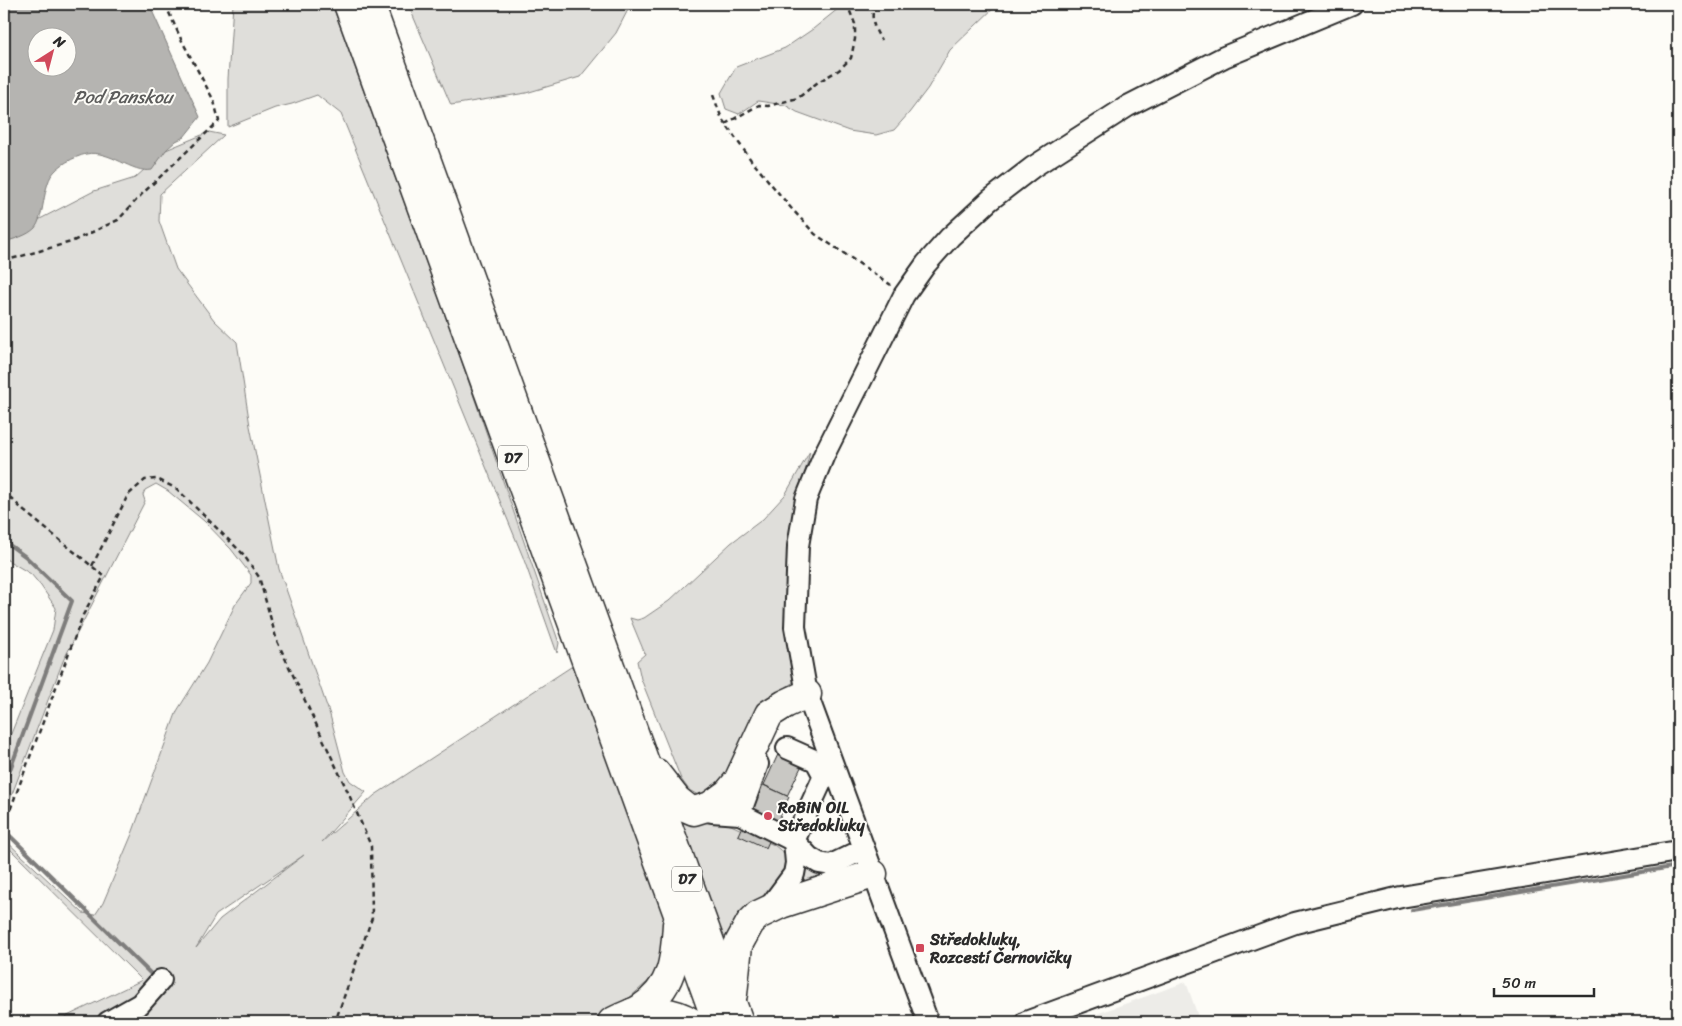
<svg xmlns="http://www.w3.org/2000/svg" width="1682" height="1026" font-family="Sriracha,sans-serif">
<rect width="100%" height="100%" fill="#fdfcf7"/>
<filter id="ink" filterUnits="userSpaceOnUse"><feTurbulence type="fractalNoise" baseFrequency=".02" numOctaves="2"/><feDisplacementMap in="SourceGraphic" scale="10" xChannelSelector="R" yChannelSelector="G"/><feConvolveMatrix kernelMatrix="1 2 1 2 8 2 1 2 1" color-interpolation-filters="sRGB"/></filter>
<g filter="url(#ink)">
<path fill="#edece8" d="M1186,982L1200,1022H1074Z"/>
<g fill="#dfdeda" stroke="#858482" fill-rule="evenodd">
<path d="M233,4H332L455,342L559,643L557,653L523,557L341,114L317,95L292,104L275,108L228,127V79Z"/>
<path d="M408,4H631L616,33L580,77L526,93L451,105Z"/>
<path d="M844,4H998L950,50L928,88L909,113L894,130L876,135L849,131L797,112L785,105L758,101L739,114L726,109L721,93L736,67L785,48L813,29Z"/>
<path d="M209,132L224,135L160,194L159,221L176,269L214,320L237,342L250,426L279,569L330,715L345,772L350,781L366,792L322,842L375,795L574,665L663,907L665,938L662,969L602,1022H55L142,980L4,843V839L83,913L95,915L103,903L132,834L177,711L207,663L235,605L251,583V575L231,549L204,521L168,491L156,484L145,490L143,495L145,501L63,661L4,815V751L53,630L56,608L41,586L31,574L4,558V242L26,234L40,219L94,191L135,178L166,150ZM304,855L220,919L196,948L216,915Z"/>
<path d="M810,451L796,511L787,575L785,633L797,680L769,698L738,770L708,794L698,795L689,790L681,779L641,679L637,661L645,654L630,618L637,620L644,618L669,601L731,543L763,519L785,495Z"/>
<path d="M678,812L695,818L731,825L774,845L784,853L788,863L786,871L728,952Z"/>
<path d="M809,861L815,866L861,869L791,892L800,881Z"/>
</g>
<path fill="#b5b4b1" stroke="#7e7d7b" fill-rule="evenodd" d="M4,4H149L200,117L184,137L176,141L166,150L152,170C132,174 110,149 86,154C74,157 58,165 51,176C46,185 44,200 42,210C40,216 39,223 35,228C27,236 14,239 4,242ZM38,38H68V68H38Z"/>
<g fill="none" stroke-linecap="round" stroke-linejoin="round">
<g stroke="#7e7d7b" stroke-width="4">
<path d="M4,541L26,557L72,601L4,786"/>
<path d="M5,831L151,974L153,979"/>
<path d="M1412,910L1678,866"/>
<path d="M141,1011L148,1022"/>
</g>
</g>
<g fill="#c9c8c4" stroke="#2b2b2b">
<path d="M780,750L804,761L787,796L764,785Z"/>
<path d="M761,784L789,797L766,848L738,835Z"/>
</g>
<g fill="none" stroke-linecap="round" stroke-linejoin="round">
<defs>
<g id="minor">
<path d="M701,810L712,812L740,814L794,841L809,857L819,863L831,865L864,849"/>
<path d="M740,814L758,764"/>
<path d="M768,909L794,874L796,863L794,841L824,776L816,761L787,748"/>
<path d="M108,1022L140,1004L161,980"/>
<path d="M928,1022L807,694L795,627L798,546L806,499L824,455L904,295L926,264L950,237L990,200L1033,167L1128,106L1224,57L1352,4"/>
<path d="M1026,1022L1295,923L1401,897L1678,851"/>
</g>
<g id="highway">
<path d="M348,4L717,1022"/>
<path d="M370,4L739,1022"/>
<path d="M656,773L677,800L687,808L694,811L710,806L728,793L738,781L769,714L785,704L807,694"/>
<path d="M733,994L738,945L750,923L758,915L781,904L873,874"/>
<path d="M632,1013C656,1011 671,1010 691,1022"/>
<path d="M612,1022C621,1017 631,1014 640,1009C673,988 675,960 677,924"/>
</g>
</defs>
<use href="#minor" stroke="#2b2b2b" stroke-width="24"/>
<use href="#highway" stroke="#2b2b2b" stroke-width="31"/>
<g stroke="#2b2b2b" stroke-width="2.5" stroke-dasharray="5 4" stroke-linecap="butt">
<path d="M874,4C871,20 873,26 881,40"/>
<path d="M713,95L722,119L751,160L791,208L815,234L891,285"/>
<path d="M725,124L759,105L768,106L798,98L818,82L839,70L851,58L855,39V24L847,4"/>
<path d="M4,261L71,242L118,220L143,193L219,121L214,101L181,39L165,4"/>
<path d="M4,491L24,511L104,576L83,615L9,813L4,818"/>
<path d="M92,566L128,495L145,480L157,479L177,489L243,554L259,577L277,641L347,790L371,846L372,918L335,1022"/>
</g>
<use href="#minor" stroke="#fdfcf7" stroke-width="20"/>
<use href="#highway" stroke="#fdfcf7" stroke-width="28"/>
</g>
</g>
<g fill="#d1495b" stroke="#fdfcf7" stroke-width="2">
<circle cx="768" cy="816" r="5"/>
<rect x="915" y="943" width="10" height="10" rx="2.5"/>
</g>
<g text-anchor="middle" stroke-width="4" stroke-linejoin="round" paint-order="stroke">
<g fill="#fdfcf7" stroke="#6a6a68" stroke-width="1">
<rect x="498" y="445.5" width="30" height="25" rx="4"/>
<rect x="672" y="866.5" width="30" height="25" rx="4"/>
</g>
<g font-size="15" font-weight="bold" fill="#2b2b2b">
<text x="513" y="463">D7</text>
<text x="687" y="884">D7</text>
</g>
<g font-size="16" font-weight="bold" fill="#2b2b2b" stroke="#fdfcf7" text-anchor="start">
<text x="778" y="813">RoBiN OIL<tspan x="778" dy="18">Středokluky</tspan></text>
<text x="930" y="945">Středokluky,<tspan x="930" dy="18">Rozcestí Černovičky</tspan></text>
</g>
<g font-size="18" font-style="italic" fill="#5b5b5a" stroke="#fdfcf7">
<text x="123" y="103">Pod Panskou</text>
</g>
</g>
<rect width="1682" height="1026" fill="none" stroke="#fdfcf7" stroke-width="20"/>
<rect x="10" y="10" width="1662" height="1006" fill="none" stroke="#2b2b2b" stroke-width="2" filter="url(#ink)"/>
<g transform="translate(52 52) rotate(36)"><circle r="24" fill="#fdfcf7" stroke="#a9a8a5"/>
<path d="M0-4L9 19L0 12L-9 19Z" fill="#d1495b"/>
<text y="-8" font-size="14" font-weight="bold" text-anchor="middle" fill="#2b2b2b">N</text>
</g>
<path d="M1494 988v8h100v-8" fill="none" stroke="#2b2b2b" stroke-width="2.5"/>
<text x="1502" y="988" font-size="15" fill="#2b2b2b" stroke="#fdfcf7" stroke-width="4" paint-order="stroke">50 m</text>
</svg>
